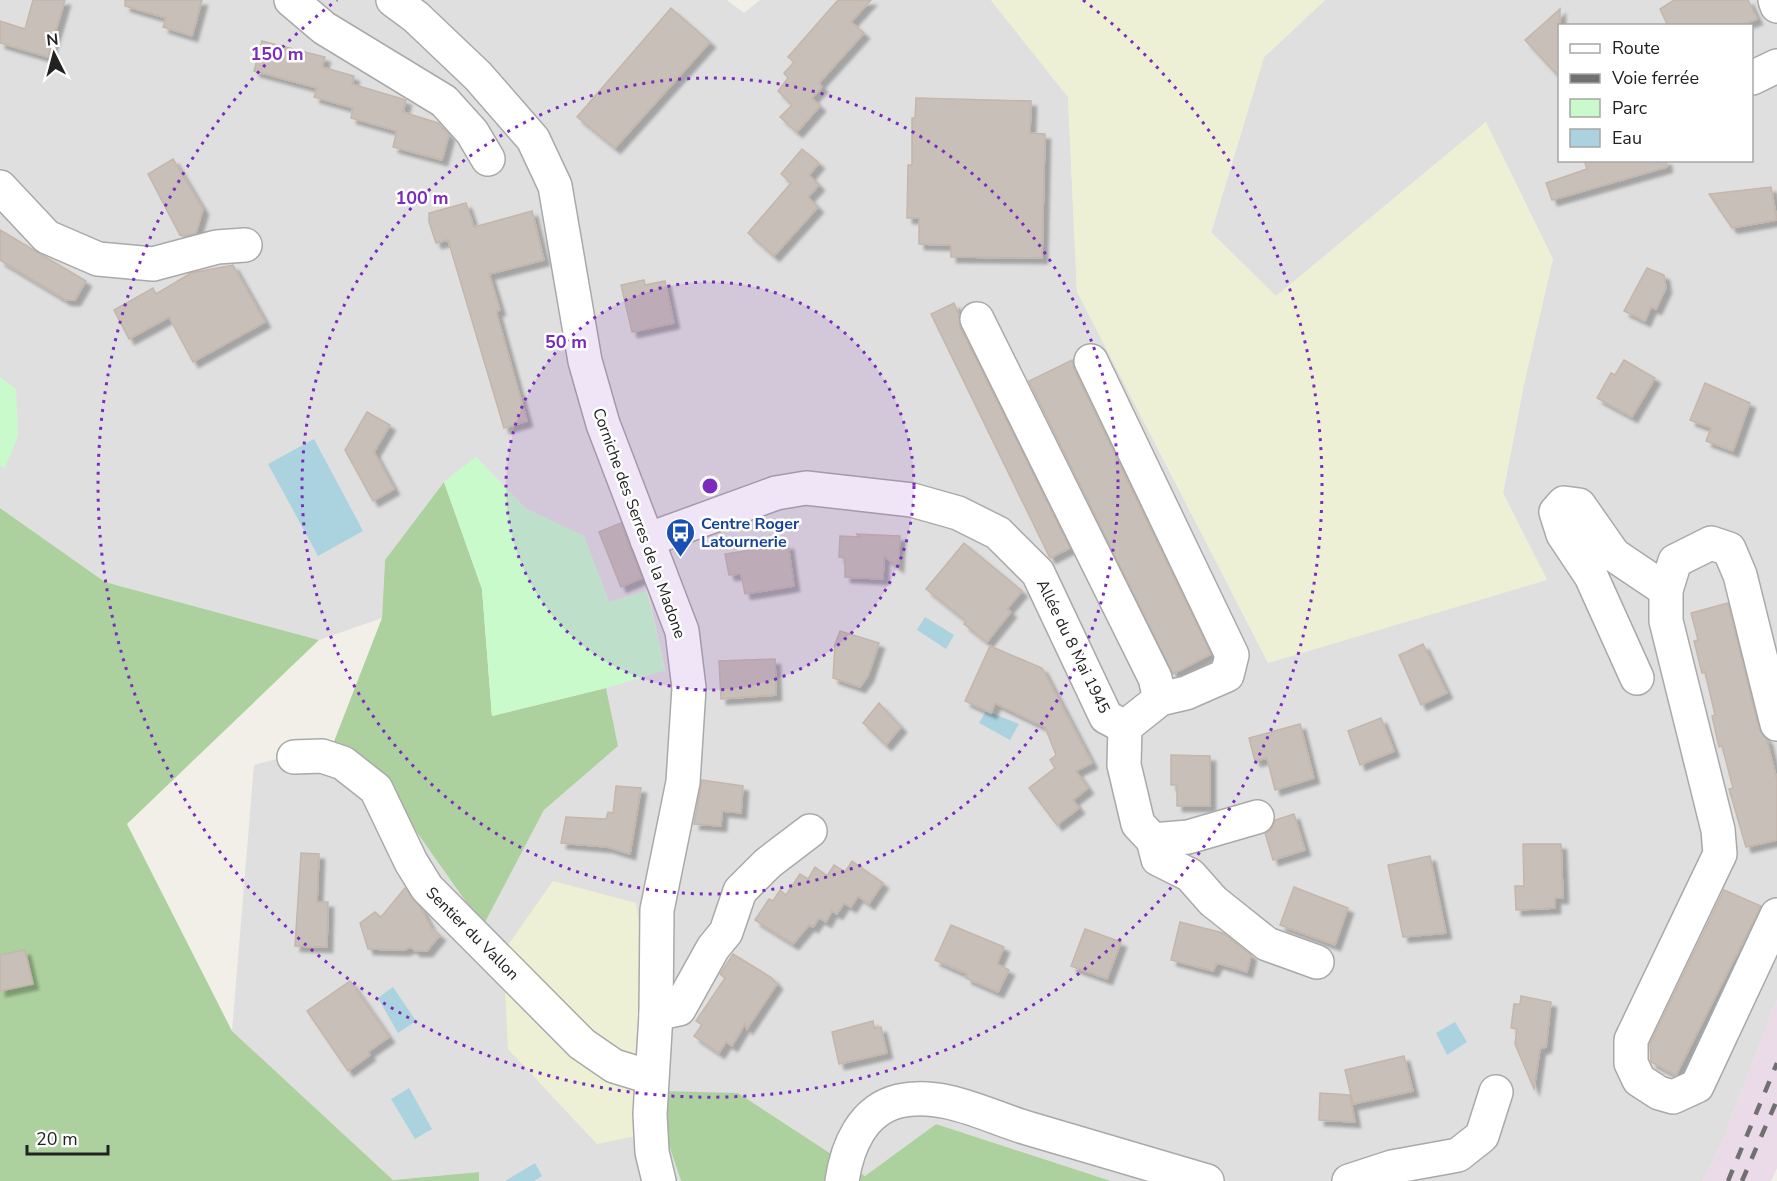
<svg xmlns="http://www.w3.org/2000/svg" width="1777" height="1181" font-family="'Nunito Sans',sans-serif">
<defs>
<filter id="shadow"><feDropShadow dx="5.5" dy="5.5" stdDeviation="1.5" flood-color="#0004"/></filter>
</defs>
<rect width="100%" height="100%" fill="#f2efe9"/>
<path fill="#e0dfdf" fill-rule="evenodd" d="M0,0H727L744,13L760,0H991L1068,97L1077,292L1547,580L1503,493L1523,389L1486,122L1276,297L1211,233L1264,57L1325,0H1777V1000L1725,1135L1703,1181H1111L936,1124L865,1176L738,1093L664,1130L681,1181H479V1172L393,1180L232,1031L254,765L333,744L394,800L483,926L544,810L617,746L606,688L665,670L648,591L609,602L584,537L525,508L476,457L444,482L385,560L382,618L319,640L105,582L0,508ZM1560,26H1752V160H1560Z"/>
<path fill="#ebdbe8" d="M1777,1000V1168L1771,1181H1703L1725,1135Z"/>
<g fill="#eef0d5">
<path d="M991,0H1325L1264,57L1211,232L1276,296L1486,122L1553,259L1523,389L1503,493L1547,580L1268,663L1077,292L1068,97Z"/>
<path d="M553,881L636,903L662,1091L664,1130L597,1144L508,1049L503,952Z"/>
</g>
<g fill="#add19e">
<path d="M444,482L482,589L492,716L606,688L618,746L544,810L483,926L394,800L333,744L382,618L385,560Z"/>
<path d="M0,508L105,582L319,640L127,824L232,1031L393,1180L479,1172V1181H0Z"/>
<path d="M662,1091L738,1093L865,1176L936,1124L1111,1181H681L664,1130Z"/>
</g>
<g fill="#c8facc">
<path d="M0,377L16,389L18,436L5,468L0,466Z"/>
<path d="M476,457L525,508L584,536L609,602L647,591L665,670L606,688L492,716L482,589L444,482Z"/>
</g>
<g fill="#aad3df">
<path d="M314,439L363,531L318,556L268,464Z"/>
<path d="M925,617L954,635L946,649L917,630Z"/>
<path d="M986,711L1019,724L1010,740L979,723Z"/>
<path d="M393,987L416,1021L398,1033L378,998Z"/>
<path d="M1455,1022L1467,1042L1447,1055L1436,1033Z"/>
<path d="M409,1088L432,1129L415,1139L391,1099Z"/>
<path d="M535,1163L542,1176L534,1181H505Z"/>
</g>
<g fill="#c7bfb8" stroke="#c4b6ab" stroke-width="1.5" filter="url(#shadow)">
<path d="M33,0H65L48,57L0,43V21L25,29Z"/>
<path d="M125,0H202L192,36L163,27L166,18L125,6Z"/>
<path d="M838,0H871L851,22L864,33L819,83L822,87L812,98L820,106L797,132L780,117L792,105L778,91L788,78L784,73L794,62L788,57Z"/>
<path d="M1674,0H1748L1757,19L1737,26H1668L1660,9Z"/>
<path d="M671,8L710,42L615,148L577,117Z"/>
<path d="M1560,9V78L1525,40Z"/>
<path d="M262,41L325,57L322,67L354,76L352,84L406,100L403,112L438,123L449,135L442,160L393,147L397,131L351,118L353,108L314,97L317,88L254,71Z"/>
<path d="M916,98L1031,101L1030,133L1045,134L1042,258L951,257V245L919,244V218H907L908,165H912V118H915Z"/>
<path d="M802,149L819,163L809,175L819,185L808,197L818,207L774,256L748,233L791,183L781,174Z"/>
<path d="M173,159L203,209L196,233L186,236L180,235L148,174Z"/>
<path d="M1584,160H1666L1667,167L1552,200L1546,183L1587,169Z"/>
<path d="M1771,187L1777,220L1732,228L1709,194Z"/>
<path d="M466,203L474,227L532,211L544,260L489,274L500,310L496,311L527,421L504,428L448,240L436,243L429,222V213Z"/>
<path d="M0,230L86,281L75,300H66L0,260Z"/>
<path d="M233,265L265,322L193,362L169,317L129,339L114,310L153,288L156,294L191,273Z"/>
<path d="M1647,268L1664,275L1666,288L1656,309L1651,307L1645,321L1624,311Z"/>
<path d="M644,280L645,285L665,281L674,323L632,332L621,285Z"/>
<path d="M954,303L959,315L960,327L1070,548L1050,558L931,314Z"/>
<path d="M1072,360L1074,369L1211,654L1173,674L1029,381Z"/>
<path d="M1624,360L1655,378L1632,417L1597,398L1611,373L1615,375Z"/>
<path d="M1705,383L1750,403L1733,451L1706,441L1711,428L1690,420Z"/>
<path d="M367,412L390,425L374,452L394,489L373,501L345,450Z"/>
<path d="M621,523L642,578L621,587L599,532Z"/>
<path d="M856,534L900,536L898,567L884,556L883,579L845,577V558L839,557L840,536L861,537Z"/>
<path d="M964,543L1022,591L1007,609L1011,612L987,642L964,624L966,621L926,589Z"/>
<path d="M788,544L794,586L745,594L741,574L729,575L725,554Z"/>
<path d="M1728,603L1759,729L1767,740L1777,780V840L1746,847L1729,789L1733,788L1722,746L1719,747L1712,716L1715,715L1705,672L1702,673L1694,641L1698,640L1691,613Z"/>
<path d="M840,631L879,643L868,676L860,687L833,678L835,644Z"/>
<path d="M1423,644L1447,693L1421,705L1399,655Z"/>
<path d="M990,646L1042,668L1092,763L1076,771L1088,788L1073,800L1079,808L1057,825L1029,788L1055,768L1050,760L1056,755L1045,727L995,703L991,713L965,701Z"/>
<path d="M775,659L776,695L721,699L719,661Z"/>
<path d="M879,703L901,727L886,745L863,723Z"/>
<path d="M1381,718L1394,751L1360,765L1348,731Z"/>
<path d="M1300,724L1314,778L1275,790L1267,758L1255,761L1249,738Z"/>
<path d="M1171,755L1210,756V806H1177V785H1171Z"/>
<path d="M702,780L743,786L741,813L722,811L721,826L694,824Z"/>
<path d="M616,786L641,788L630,854L607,847L561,843L566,817L606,819L608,812L613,813Z"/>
<path d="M1294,814L1305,850L1273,860L1265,833L1271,830L1275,820Z"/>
<path d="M1523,844H1561L1563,898H1555V908L1516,910L1515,886H1524Z"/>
<path d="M301,853L319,854L317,902H328L327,947L295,946Z"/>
<path d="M1430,856L1446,933L1403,937L1388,865Z"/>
<path d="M852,861L883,883L869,904L858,896L851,907L844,903L837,914L832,911L826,922L819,918L813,927L809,925L793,944L755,920L769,899L773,901L780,890L786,895L800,874L808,879L815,867L827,876L834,865L845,872Z"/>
<path d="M1294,887L1348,908L1335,945L1280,925Z"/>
<path d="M405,888L421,908L431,928L440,935L427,951H415L411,947L404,950L368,949L360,923L375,912L381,917Z"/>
<path d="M1724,890L1761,906L1676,1075L1651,1062L1650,1044Z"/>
<path d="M1180,922L1223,933L1251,955L1247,972L1217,963L1213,971L1171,960Z"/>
<path d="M951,925L1004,947L997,964L1009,970L998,992L966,978L967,974L935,960Z"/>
<path d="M1085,929L1121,942L1107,979L1071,966Z"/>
<path d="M25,950L33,984L0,991V955Z"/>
<path d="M733,954L772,978L777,984L747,1029L745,1024L732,1046L726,1042L719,1053L694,1036L702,1025L696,1021L725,978L720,974Z"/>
<path d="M350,981L389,1037L368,1052L370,1055L348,1071L307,1011Z"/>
<path d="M1521,996L1551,1002L1546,1047L1540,1049L1534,1089L1515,1044L1517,1029L1511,1028L1514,1004H1520Z"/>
<path d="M873,1021L874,1028L881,1027L887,1053L839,1064L832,1032Z"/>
<path d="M1404,1056L1413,1091L1353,1104L1345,1070Z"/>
<path d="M1320,1093L1350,1095L1355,1122L1319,1120Z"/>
</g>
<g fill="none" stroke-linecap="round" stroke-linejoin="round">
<defs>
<g id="minor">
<path d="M291,0L324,28L444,101L472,132L488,159"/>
<path d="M393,0L416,17L478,76L533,139L555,186L585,361L603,424L682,631L689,688L683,782L657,910L656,1014L650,1114L652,1152L659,1181"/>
<path d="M1775,0L1777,6"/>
<path d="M1752,78L1777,66"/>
<path d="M0,187L47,237L98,259L153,264L217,247L245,245"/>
<path d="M977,319L1155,678L1160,699"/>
<path d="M1091,361L1232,655L1227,675L1186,693L1160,699L1125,727"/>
<path d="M647,540L776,493L806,488L912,500L958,513L998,533L1038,573L1106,717L1125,727"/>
<path d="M1637,678L1591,576L1563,534L1556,512L1564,503L1579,505L1614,555L1666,590"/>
<path d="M1777,724L1740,575L1729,549L1711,543L1675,561L1666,590V621L1718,830L1720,854L1631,1040V1063L1639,1080L1659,1093L1673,1097L1697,1086L1777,915"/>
<path d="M1125,727L1124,765L1138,824L1153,840L1158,859L1190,875L1213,901L1267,944L1317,962"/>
<path d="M294,757L322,756L343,763L376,789L411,862L427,888L582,1044L614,1066L650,1077"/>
<path d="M1153,840L1188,837L1257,817"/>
<path d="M656,1014L679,1009L713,948L726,932L740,891L768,863L810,831"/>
<path d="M842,1181C847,1147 862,1110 899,1101C943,1091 987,1116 1027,1128C1087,1146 1147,1163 1207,1181"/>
<path d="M1349,1181L1392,1167L1458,1155L1482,1136L1496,1092"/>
</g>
</defs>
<use href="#minor" stroke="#a9a9a9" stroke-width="36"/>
<use href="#minor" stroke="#fff" stroke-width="33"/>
<g stroke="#707070" stroke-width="4.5" stroke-dasharray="12 12" stroke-linecap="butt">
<path d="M1728,1181L1777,1063"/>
<path d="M1742,1181L1777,1100"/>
</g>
</g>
<circle cx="710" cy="486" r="204" fill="#7b2cbf" fill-opacity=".12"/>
<g fill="none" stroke="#7b2cbf" stroke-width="3" stroke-dasharray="3 6">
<circle cx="710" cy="486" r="204"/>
<circle cx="710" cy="486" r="408"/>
<path d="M1083 0A612 612 0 1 1 337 0"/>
</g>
<defs>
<symbol id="bus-pin" viewBox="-11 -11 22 30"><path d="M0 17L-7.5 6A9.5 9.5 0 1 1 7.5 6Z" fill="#1a4fb4" stroke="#fff"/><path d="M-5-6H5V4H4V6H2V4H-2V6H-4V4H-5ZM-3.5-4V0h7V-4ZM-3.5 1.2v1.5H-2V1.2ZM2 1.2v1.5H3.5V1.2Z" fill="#fff"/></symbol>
</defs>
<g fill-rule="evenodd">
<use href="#bus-pin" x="664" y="516" width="33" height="45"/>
</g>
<g text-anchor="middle" stroke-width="5" stroke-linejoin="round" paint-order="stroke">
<g font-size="16" fill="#222" stroke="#fff">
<text transform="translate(640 523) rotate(70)" y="6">Corniche des Serres de la Madone</text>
<text transform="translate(1074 646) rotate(64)" y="6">Allée du 8 Mai 1945</text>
<text transform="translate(473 933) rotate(45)" y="6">Sentier du Vallon</text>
</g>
<g font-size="16" font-weight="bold" fill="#164399" stroke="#fff" text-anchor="start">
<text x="701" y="529">Centre Roger<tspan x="701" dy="18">Latournerie</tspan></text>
</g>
</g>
<circle cx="710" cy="486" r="9" fill="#7b2cbf" stroke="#fff" stroke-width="3"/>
<g font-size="18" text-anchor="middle" font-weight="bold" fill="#7b2cbf" stroke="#fff" stroke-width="5" stroke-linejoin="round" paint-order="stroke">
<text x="277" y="60">150 m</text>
<text x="422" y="204">100 m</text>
<text x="566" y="348">50 m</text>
</g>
<rect x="1558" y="24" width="195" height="138" fill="#ffffff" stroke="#a7a7a7" stroke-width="1.5"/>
<rect x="1570" y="44" width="30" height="9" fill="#ffffff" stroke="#a7a7a7" stroke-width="1.5"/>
<text x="1612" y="54" font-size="18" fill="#222222">Route</text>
<rect x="1570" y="74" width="30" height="9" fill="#707070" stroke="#a7a7a7" stroke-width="1.5"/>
<text x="1612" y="84" font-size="18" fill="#222222">Voie ferrée</text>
<rect x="1570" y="99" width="30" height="18" fill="#c8facc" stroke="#a7a7a7" stroke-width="1.5"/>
<text x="1612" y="114" font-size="18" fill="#222222">Parc</text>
<rect x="1570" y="129" width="30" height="18" fill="#aad3df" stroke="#a7a7a7" stroke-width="1.5"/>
<text x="1612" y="144" font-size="18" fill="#222222">Eau</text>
<g transform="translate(54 54) rotate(354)" stroke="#ffffff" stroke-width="4.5" paint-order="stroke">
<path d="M0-4.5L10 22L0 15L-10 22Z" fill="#222222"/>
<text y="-9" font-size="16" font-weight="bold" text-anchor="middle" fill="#222222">N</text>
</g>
<path d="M27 1145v9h81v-9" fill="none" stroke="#222222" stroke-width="3"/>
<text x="36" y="1145" font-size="18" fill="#222222" stroke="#ffffff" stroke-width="4.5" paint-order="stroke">20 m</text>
</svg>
